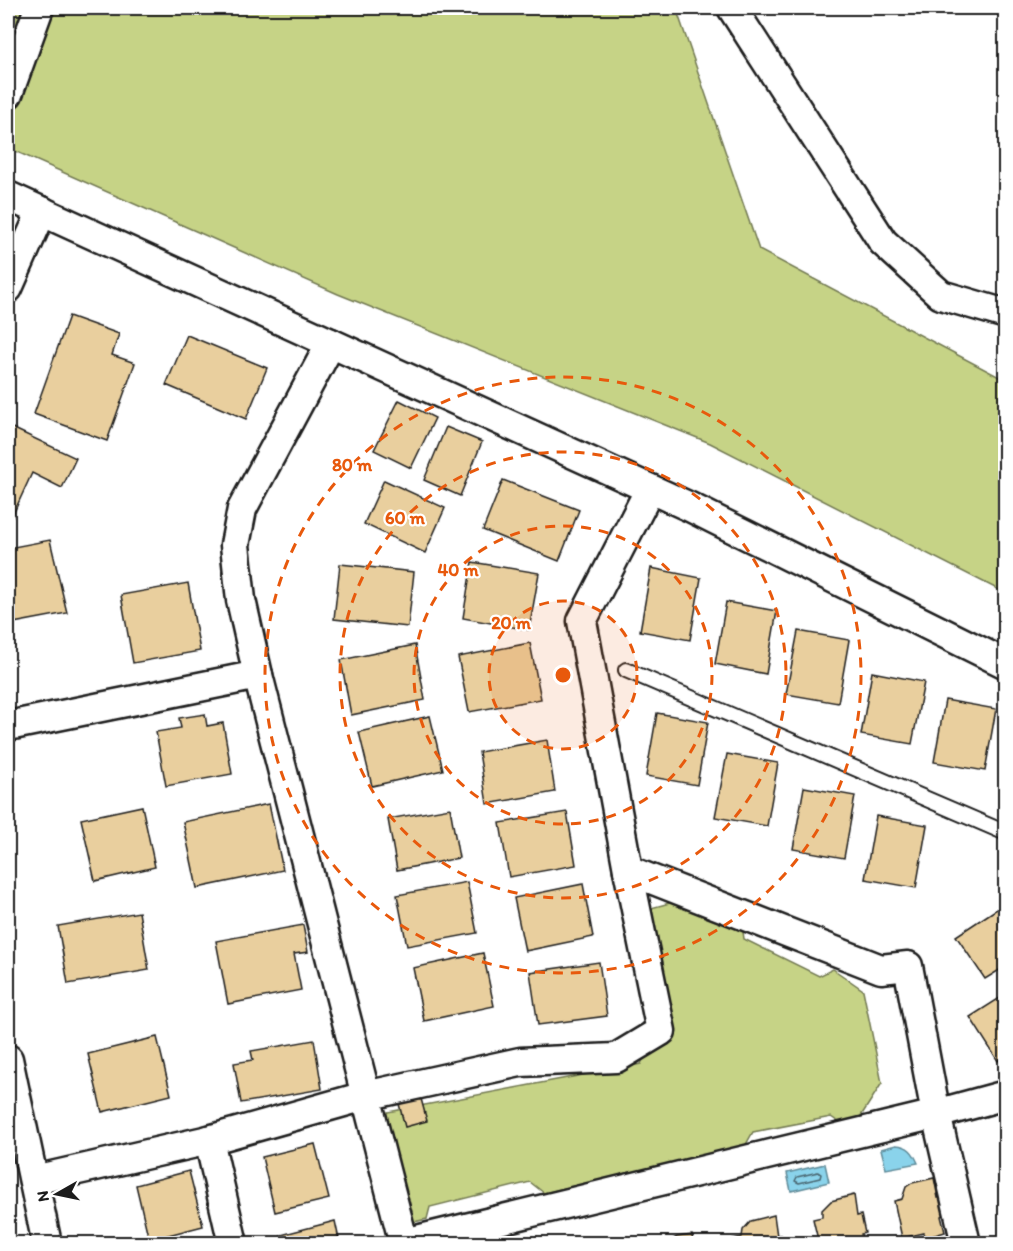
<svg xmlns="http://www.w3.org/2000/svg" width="1013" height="1251" font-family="Itim,sans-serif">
<rect width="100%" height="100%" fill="#fff"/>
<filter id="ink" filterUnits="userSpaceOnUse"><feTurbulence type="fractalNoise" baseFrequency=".0167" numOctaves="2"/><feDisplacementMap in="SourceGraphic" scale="12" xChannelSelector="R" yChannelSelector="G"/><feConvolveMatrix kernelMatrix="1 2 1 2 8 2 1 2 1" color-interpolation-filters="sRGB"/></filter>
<g filter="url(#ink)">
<g fill="#c6d386" stroke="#717851" stroke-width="1.5">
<path d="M8,8H676L759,250L1005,380V593L710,443L338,294L8,148Z"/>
<path d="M677,901L742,924L744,939L819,976L833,969L863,990L882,1083L859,1119L840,1123L831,1117L753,1132L745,1146L544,1193L530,1182L430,1207L427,1219L400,1225L377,1114L641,1064L645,1054L640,911Z"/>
</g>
<g fill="#8ad3eb" stroke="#5e8a98" stroke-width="1.5">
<path d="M896,1145C909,1146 913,1152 918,1163L886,1169L881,1149Z"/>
<path d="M825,1164L829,1182L791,1191L787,1173Z"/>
</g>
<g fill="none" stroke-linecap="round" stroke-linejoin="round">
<path stroke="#48656f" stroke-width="1.5" d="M818,1172L821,1174L820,1178L799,1183L795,1181L797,1177Z"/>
</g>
<g fill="#e9cf9e" stroke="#1c1c1c" stroke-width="1.5">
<path d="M69,316L119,334L112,355L135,363L107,441L34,414Z"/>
<path d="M187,335L267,368L246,419L166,385Z"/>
<path d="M399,400L435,418L411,468L374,450Z"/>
<path d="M8,426L76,458L62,488L32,473L10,521L8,520Z"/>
<path d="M446,427L482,442L460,496L424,480Z"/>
<path d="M384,480L445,508L425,553L364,524Z"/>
<path d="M503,480L579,510L559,561L483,530Z"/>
<path d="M50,540L67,613L8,624V548Z"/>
<path d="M472,562L539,573L529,630L463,618Z"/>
<path d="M340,564L414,572L408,627L334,619Z"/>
<path d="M651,568L701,578L690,640L640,631Z"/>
<path d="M188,583L200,651L133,663L121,595Z"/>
<path d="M726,602L777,611L766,674L715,664Z"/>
<path d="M798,631L849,640L838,703L786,694Z"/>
<path d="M530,643L541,699L469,712L458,657Z"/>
<path d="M415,645L425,700L351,715L341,660Z"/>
<path d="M872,672L924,682L912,744L861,735Z"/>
<path d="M945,700L996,709L985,771L934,762Z"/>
<path d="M657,713L708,722L697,785L646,776Z"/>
<path d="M205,714L207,726L223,723L232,774L166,786L156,732L181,728L179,718Z"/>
<path d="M430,716L443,770L372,786L359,732Z"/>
<path d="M547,740L555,792L487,804L479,752Z"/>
<path d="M727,754L778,763L767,826L715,817Z"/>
<path d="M804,787L855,796L844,858L793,849Z"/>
<path d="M269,804L283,870L197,888L183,822Z"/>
<path d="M142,806L155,867L95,881L81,819Z"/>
<path d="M450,808L459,858L397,870L388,819Z"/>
<path d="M567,812L576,865L509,877L500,823Z"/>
<path d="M876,816L927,825L916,888L865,879Z"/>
<path d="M467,882L477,933L407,946L397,895Z"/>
<path d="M583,884L593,937L525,951L514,898Z"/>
<path d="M1006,903V966L985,979L956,936Z"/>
<path d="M139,912L149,970L68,984L58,926Z"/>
<path d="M303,925L308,952L294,954L301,990L228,1004L216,941Z"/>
<path d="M483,953L494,1006L424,1021L413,968Z"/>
<path d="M599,962L607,1016L538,1025L530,972Z"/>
<path d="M1006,994V1056L998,1061L970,1017Z"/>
<path d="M157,1037L171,1095L102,1112L88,1054Z"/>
<path d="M314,1040L322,1089L241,1103L234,1063L253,1060L251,1051Z"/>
<path d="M420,1095L427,1121L405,1127L398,1100Z"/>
<path d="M315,1144L329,1199L275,1212L262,1157Z"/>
<path d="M189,1171L203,1226L149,1240L136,1185Z"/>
<path d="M934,1178L938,1198L942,1197L946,1215L941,1216L945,1232L925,1238L924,1233L902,1238L894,1201L902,1199L906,1187L912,1183Z"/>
<path d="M854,1195L857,1216L861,1215L865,1233L861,1234L863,1244H819L813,1219L822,1217V1210L831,1201Z"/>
<path d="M774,1215L777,1236L781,1235L783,1244H734L733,1239L742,1237L743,1230L751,1221Z"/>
<path d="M335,1221L340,1244H283L281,1235Z"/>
<path d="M692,1235L693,1244H665L677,1237Z"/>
</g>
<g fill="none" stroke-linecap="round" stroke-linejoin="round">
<defs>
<path id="service" d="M626,670L1006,833"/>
<g id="minor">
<path d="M732,8L883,242L941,295L1006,314"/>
<path d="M8,94L39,8"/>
<path d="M8,196L690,507L1006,664"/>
<path d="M8,288L42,211"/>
<path d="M331,343L242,509L235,545L241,600L258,675L404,1244"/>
<path d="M650,489L582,621L628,870L881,969L908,966L936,1114L966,1244"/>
<path d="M8,726L258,675"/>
<path d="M8,1059L47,1244"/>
<path d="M209,1140L233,1244"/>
<path d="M34,1180L209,1140L365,1096L520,1062L616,1058L661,1031L628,870"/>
<path d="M404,1243L936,1114L1006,1095"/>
</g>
</defs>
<use href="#service" stroke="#1c1c1c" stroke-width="18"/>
<use href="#minor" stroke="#1c1c1c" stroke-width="33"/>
<use href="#service" stroke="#fff" stroke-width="14"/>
<use href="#minor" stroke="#fff" stroke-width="28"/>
</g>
</g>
<circle cx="563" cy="675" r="74" fill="#e8590c" fill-opacity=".12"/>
<g fill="none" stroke="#e8590c" stroke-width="3" stroke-dasharray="10 8">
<circle cx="563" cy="675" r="74"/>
<circle cx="563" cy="675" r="149"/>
<circle cx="563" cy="675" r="223"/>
<circle cx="563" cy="675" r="298"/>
</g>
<circle cx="563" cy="675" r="9" fill="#e8590c" stroke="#fff" stroke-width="3"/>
<g font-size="18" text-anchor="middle" font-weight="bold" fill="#e8590c" stroke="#fff" stroke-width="4.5" stroke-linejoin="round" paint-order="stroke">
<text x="352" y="471">80 m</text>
<text x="405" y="524">60 m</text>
<text x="458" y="576">40 m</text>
<text x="511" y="629">20 m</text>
</g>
<rect width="1013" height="1251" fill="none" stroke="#fff" stroke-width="30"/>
<rect x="15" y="15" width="983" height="1221" fill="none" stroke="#1c1c1c" stroke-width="2" filter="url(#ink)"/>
<g transform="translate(57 1194) rotate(261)" stroke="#ffffff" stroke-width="4.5" paint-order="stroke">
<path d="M0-4.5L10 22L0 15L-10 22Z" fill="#1c1c1c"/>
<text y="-9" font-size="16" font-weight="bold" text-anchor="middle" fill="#1c1c1c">N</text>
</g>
</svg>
